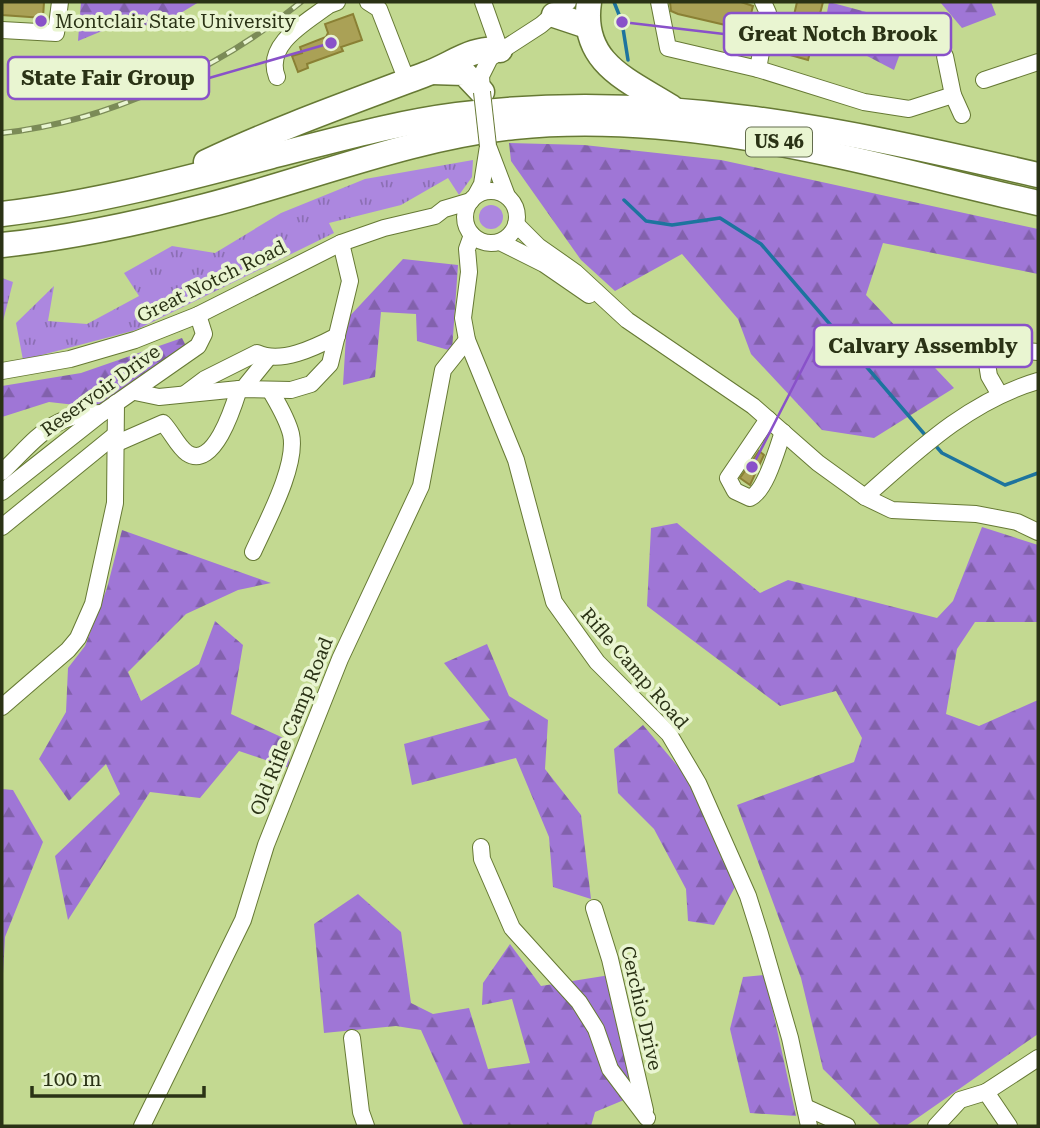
<svg xmlns="http://www.w3.org/2000/svg" width="1040" height="1128" font-family="'Roboto Serif',serif">
<defs>
<pattern id="grass-tufts" width="24" height="20" patternUnits="userSpaceOnUse" patternTransform="scale(1.75)"><rect width="24" height="20" fill="#ac87df"/><path d="M3 7l-1-3M5 7V3M7 7l1-3M15 17l-1-3M17 17v-4M19 17l1-3" fill="none" stroke="#8c6fb4"/></pattern>
<pattern id="forest-firs" width="22" height="20" patternUnits="userSpaceOnUse" patternTransform="scale(1.75)"><rect width="22" height="20" fill="#9f76d6"/><path d="M5 1l3.5 6h-7zM16 11l3.5 6h-7z" fill="#8261ac"/></pattern>
<pattern id="wetland-marsh" width="20" height="14" patternUnits="userSpaceOnUse" patternTransform="scale(1.75)"><rect width="20" height="14" fill="#ac87df"/><path d="M1 5h8M5 5V1M11 12h8M15 12V8" fill="none" stroke="#8c6fb4"/></pattern>
</defs>
<rect width="100%" height="100%" fill="#c3d991"/>
<g fill="url(#grass-tufts)">
<path d="M473,160L472,177L459,195L448,178L401,205L329,223L334,233L136,330L23,360L16,323L54,286L48,321L87,324L139,296L124,273L172,246L215,253L281,213L365,179Z"/>
<circle cx="491" cy="217" r="12"/>
</g>
<g fill="url(#forest-firs)">
<path d="M81,2H199L159,26L119,24L78,41Z"/>
<path d="M829,2L911,24L894,70L823,33Z"/>
<path d="M940,2H991L996,15L962,28Z"/>
<path d="M509,143L584,145L721,160L1038,229V274L883,243L866,295L954,388L874,438L822,430L751,354L738,319L682,254L615,291L581,260L511,161Z"/>
<path d="M403,259L458,265L452,351L417,341L416,314L381,312L375,377L343,385L347,319Z"/>
<path d="M182,338L186,346L102,408L49,402L2,417V386L81,373Z"/>
<path d="M677,523L760,593L788,580L937,618L953,601L982,527L1038,545V622H975L957,649L946,714L979,726L1038,700V1034L906,1126H881L823,1069L801,978L737,805L854,762L862,738L836,691L780,706L647,606L651,528Z"/>
<path d="M122,530L271,583L238,590L186,614L128,672L141,701L199,664L215,621L243,645L231,714L290,741L289,768L239,751L200,798L150,792L68,920L55,856L120,794L106,764L69,801L39,759L66,712L68,668L85,646L107,588Z"/>
<path d="M487,644L509,696L548,720L545,769L581,815L591,899L553,887L549,837L516,758L412,785L404,744L490,720L444,663Z"/>
<path d="M643,725L686,776L735,887L714,925L688,921L686,889L654,829L618,793L614,749Z"/>
<path d="M2,789L13,790L43,842L5,937L2,992Z"/>
<path d="M358,894L401,932L411,1003L433,1014L469,1008L488,1069L530,1063L512,999L482,1005L483,983L510,944L541,986L610,975L636,1095L595,1112L591,1126H464L421,1030L396,1026L324,1033L314,924Z"/>
<path d="M765,975L796,1116L750,1113L730,1029L743,977Z"/>
</g>
<path fill="url(#wetland-marsh)" d="M2,278L13,282L2,325Z"/>
<g fill="none" stroke-linecap="round" stroke-linejoin="round">
<g stroke="#1d749e" stroke-width="3.5">
<path d="M614,2L622,22L628,60"/>
<path d="M624,200L646,221L672,225L720,218L761,244L926,436"/>
<path d="M934,444L942,453L1005,485L1038,473"/>
</g>
</g>
<g fill="#aaa156" stroke="#8a8034" stroke-width="2">
<path d="M2,2H44L43,18L2,15Z"/>
<path d="M670,2H741L753,6L747,30L678,14L671,11Z"/>
<path d="M797,2H823L808,60L783,53L788,23L792,24Z"/>
<path d="M353,14L362,40L341,47L343,51L307,64L308,68L298,72L292,56L302,53L300,47L326,37L328,33L325,24Z"/>
<path d="M759,451L764,455L750,485L740,478Z"/>
</g>
<g fill="none" stroke-linecap="round" stroke-linejoin="round">
<defs>
<g id="minor">
<path d="M368,2L379,9L407,81"/>
<path d="M483,2L500,50"/>
<path d="M659,2L668,48L758,69L864,102L909,109L953,95"/>
<path d="M2,30L56,33L60,2"/>
<path d="M945,56L953,95L962,115"/>
<path d="M758,69L768,13L763,2"/>
<path d="M277,77C264,44 307,22 329,5L337,2"/>
<path d="M984,80L1038,62"/>
<path d="M482,92L481,76L490,58L541,25L568,2"/>
<path d="M488,146L507,196"/>
<circle cx="491" cy="217" r="26"/>
<path d="M476,195L482,184L488,146"/>
<path d="M516,224L538,246L575,272L627,320L753,406L818,463L865,497L892,510L976,514L1017,522L1038,532"/>
<path d="M472,235L467,249L469,272L463,318L467,340L516,460L554,602L597,662L669,734L698,783L748,896L760,934L790,1038L809,1126"/>
<path d="M500,242L544,264L589,295"/>
<path d="M2,371L70,359L135,340L198,315L341,243L384,228L435,216L444,209L471,201"/>
<path d="M243,389L268,358"/>
<path d="M135,392L159,397L239,389L291,390L311,384L330,364L350,281L341,243"/>
<path d="M185,394L205,379L257,353C281,364 314,348 337,336"/>
<path d="M1000,395L989,376L986,357L1012,350L1038,352"/>
<path d="M768,419L728,478L735,491L750,498C766,491 777,449 783,432"/>
<path d="M115,444L163,423C171,431 178,447 187,453C214,471 234,405 239,389"/>
<path d="M2,472C36,440 51,413 102,413"/>
<path d="M2,492L102,413L198,346L204,334L198,315"/>
<path d="M865,497C918,450 969,401 1038,381"/>
<path d="M2,527L115,435"/>
<path d="M253,552C266,523 298,465 291,434C287,418 278,404 270,390"/>
<path d="M2,707L68,650L78,638L93,604L115,503L116,403"/>
<path d="M481,847L482,859L512,928L579,1002L596,1029L610,1069L647,1118"/>
<path d="M594,908L610,959L645,1110"/>
<path d="M352,1038L361,1112L366,1126"/>
<path d="M986,1092L1038,1058"/>
<path d="M805,1107L847,1126"/>
<path d="M142,1126L243,920L266,845L340,659L421,486L443,370L467,340"/>
<path d="M936,1126L960,1100L986,1092L1009,1126"/>
</g>
<g id="highway">
<path d="M589,2C580,63 628,80 671,107"/>
<path d="M554,15L587,26"/>
<path d="M432,72L464,73L482,92"/>
<path d="M206,162C278,128 352,102 426,74C451,65 473,46 500,50"/>
<path d="M2,214C95,203 185,179 276,155C336,140 395,123 457,115C659,89 843,130 1038,175"/>
<path d="M2,245C70,238 139,223 205,206C308,180 409,138 514,127C693,109 866,164 1038,203"/>
</g>
</defs>
<use href="#minor" stroke="#667934" stroke-width="18"/>
<use href="#highway" stroke="#667934" stroke-width="27"/>
<use href="#minor" stroke="#fff" stroke-width="16"/>
<use href="#highway" stroke="#fff" stroke-width="24"/>
<defs>
<path id="rail" d="M2,133C107,122 219,69 301,2"/>
</defs>
<use href="#rail" stroke="#7b8b57" stroke-width="6"/>
<use href="#rail" stroke="#e9f5d1" stroke-width="3.5" stroke-dasharray="10" stroke-linecap="butt"/>
<defs>
<path id="minor-bridge" d="M482,92L488,146"/>
</defs>
<use href="#minor-bridge" stroke="#667934" stroke-width="18" stroke-linecap="butt"/>
<use href="#minor-bridge" stroke="#fff" stroke-width="16"/>
</g>
<circle fill="#8951c9" stroke="#e9f5d1" stroke-width="2.5" cx="41" cy="21" r="7"/>
<g text-anchor="middle" stroke-width="7" stroke-linejoin="round" paint-order="stroke">
<rect fill="#e9f5d1" stroke="#636c4d" stroke-width="2" x="746" y="127.5" width="66" height="29" rx="5"/>
<g font-size="18" font-weight="bold" fill="#2a3215">
<text x="779" y="148">US 46</text>
</g>
<g font-size="19" fill="#2a3215" stroke="#e9f5d1" text-anchor="start">
<text x="55" y="28">Montclair State University</text>
</g>
<g font-size="19" fill="#2a3215" stroke="#e9f5d1">
<text transform="translate(211 281) rotate(-26)" y="7">Great Notch Road</text>
<text transform="translate(100 390) rotate(-36)" y="7">Reservoir Drive</text>
<text transform="translate(635 668) rotate(49)" y="7">Rifle Camp Road</text>
<text transform="translate(291 726) rotate(-68)" y="7">Old Rifle Camp Road</text>
<text transform="translate(642 1008) rotate(77)" y="7">Cerchio Drive</text>
</g>
</g>
<path fill="none" stroke="#8951c9" stroke-width="2.5" d="M622 22L724 34M331 43L209 78M752 467L814 346"/>
<g fill="#8951c9" stroke="#e9f5d1" stroke-width="2.5">
<circle cx="622" cy="22" r="7"/>
<circle cx="331" cy="43" r="7"/>
<circle cx="752" cy="467" r="7"/>
</g>
<g fill="#e9f5d1" stroke="#8951c9" stroke-width="2.5">
<rect x="724" y="13" width="227" height="42" rx="7"/>
<rect x="8" y="57" width="201" height="42" rx="7"/>
<rect x="814" y="325" width="218" height="42" rx="7"/>
</g>
<g font-size="21" text-anchor="middle" font-weight="bold" fill="#2a3215">
<text x="838" y="41">Great Notch Brook</text>
<text x="108" y="85">State Fair Group</text>
<text x="923" y="353">Calvary Assembly</text>
</g>
<rect width="1040" height="1128" fill="none" stroke="#2a3215" stroke-width="7"/>
<path d="M32 1086v10h172v-10" fill="none" stroke="#2a3215" stroke-width="3.5"/>
<text x="42" y="1086" font-size="21" fill="#2a3215" stroke="#e9f5d1" stroke-width="5" paint-order="stroke">100 m</text>
</svg>
